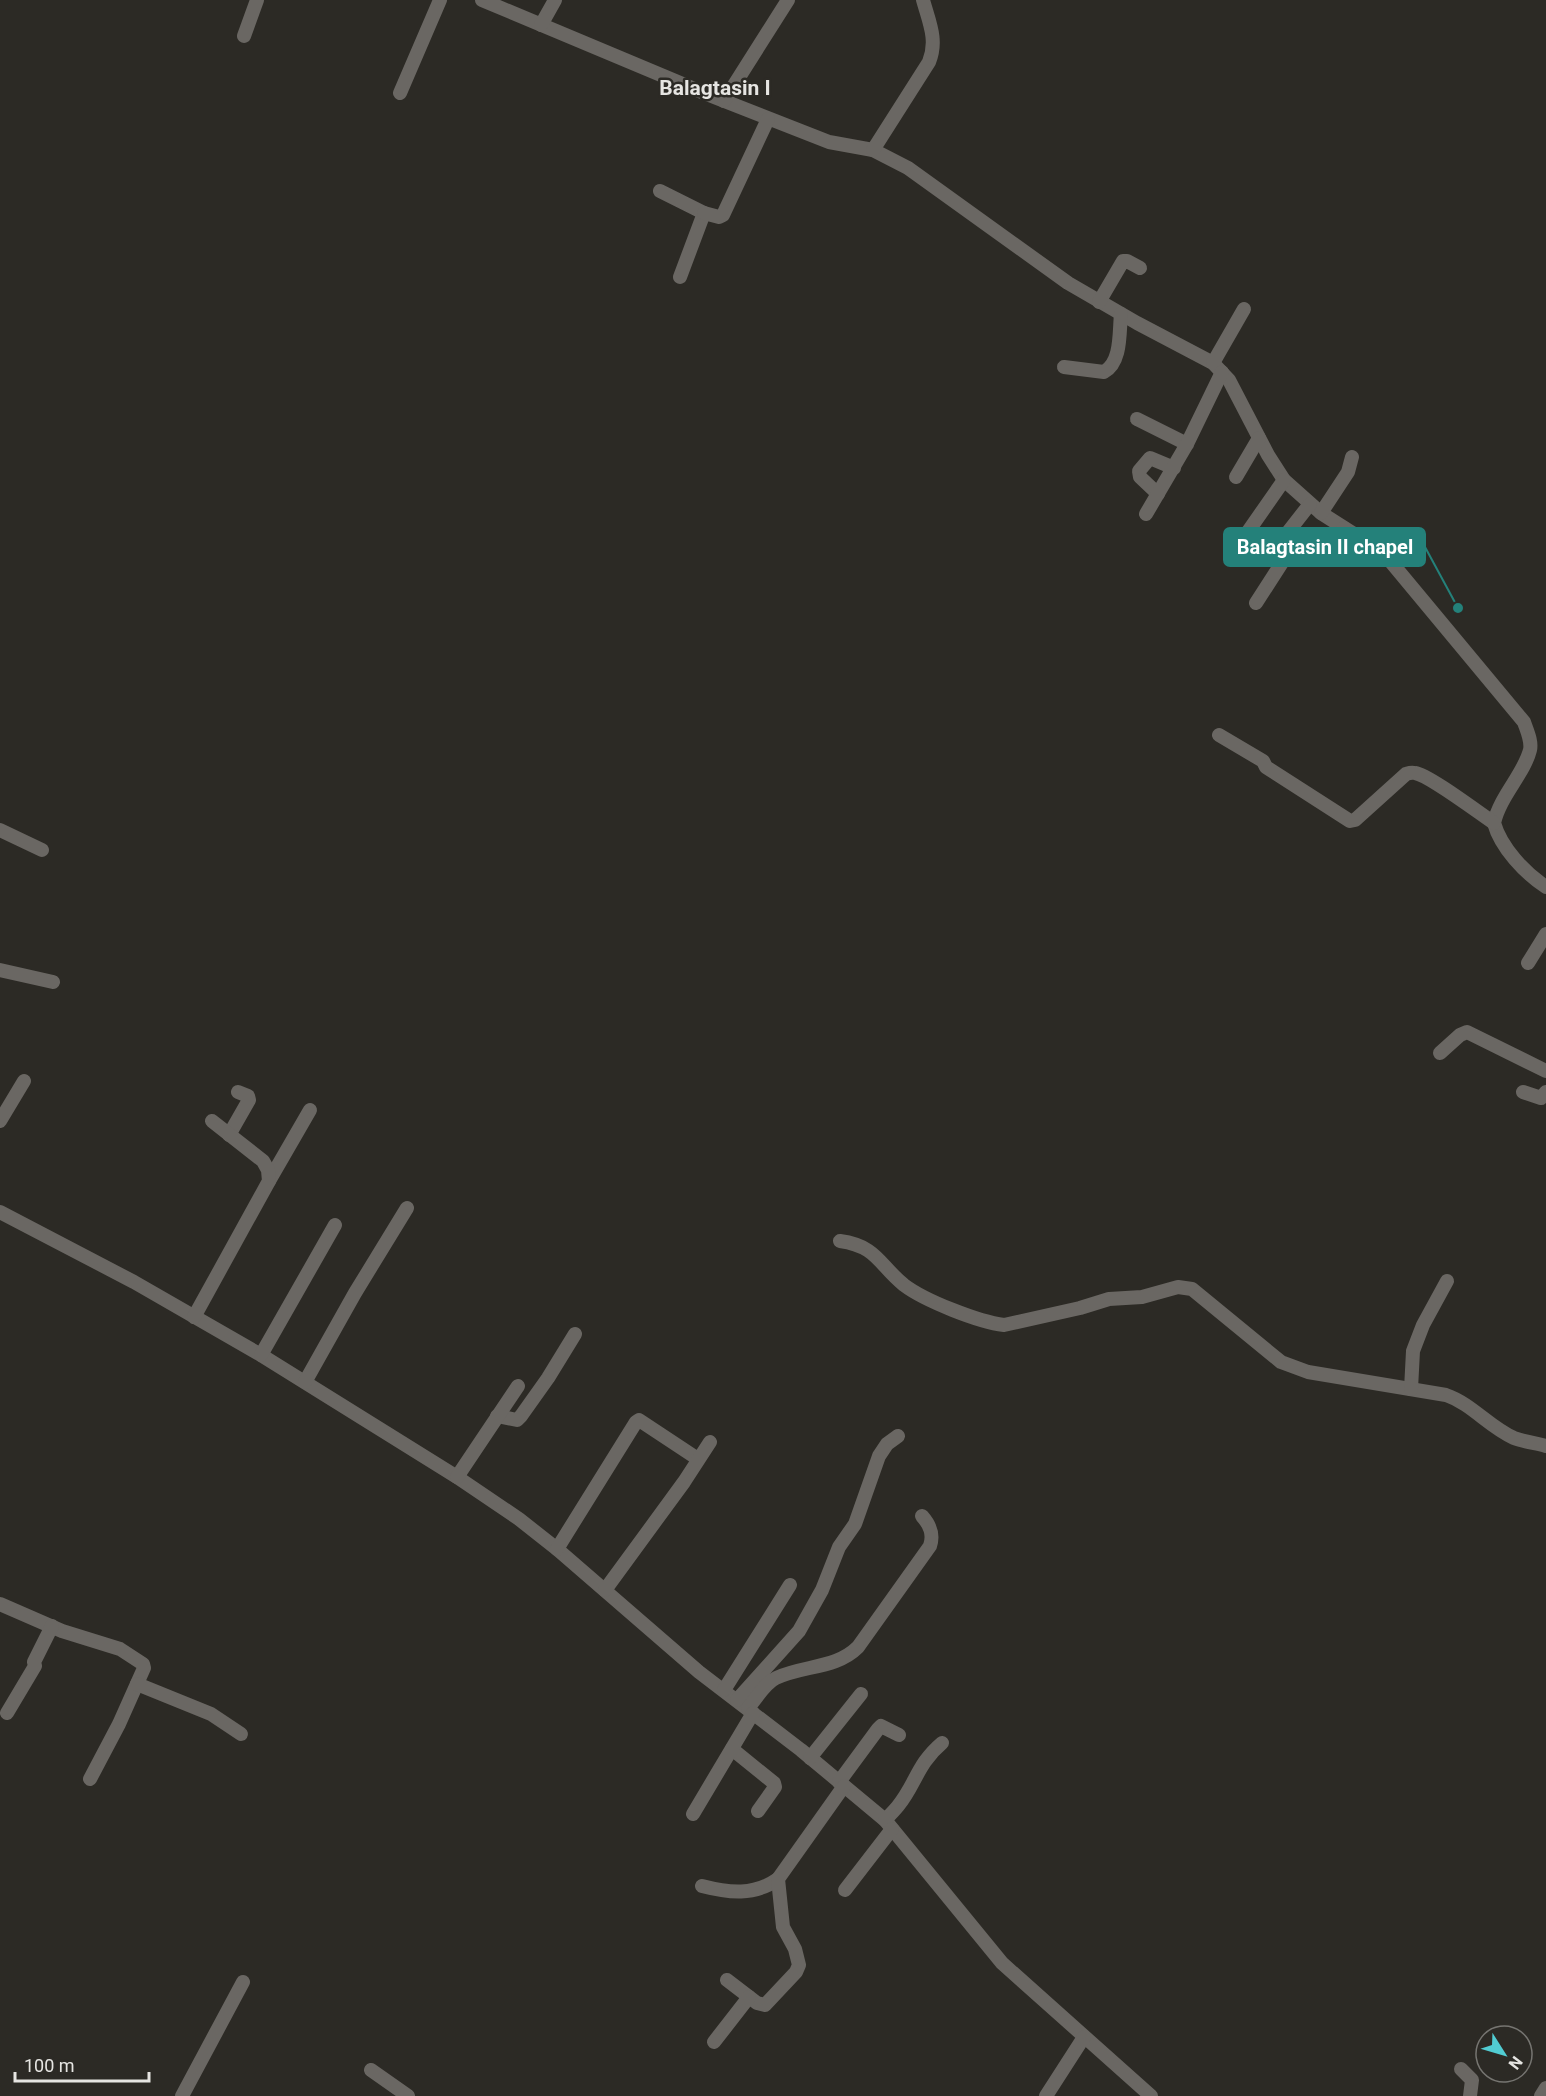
<svg xmlns="http://www.w3.org/2000/svg" width="1546" height="2096" font-family="Roboto,sans-serif">
<rect width="100%" height="100%" fill="#2c2a25"/>
<g fill="none" stroke-linecap="round" stroke-linejoin="round">
<g stroke="#6a6763" stroke-width="14">
<path d="M482,0L704,93L829,142L873,150L908,168L1068,283L1137,323L1213,363L1229,380L1268,455L1284,480L1321,513L1357,536L1391,562L1524,722C1527,731 1532,741 1530,750C1524,774 1500,796 1494,823C1501,848 1525,873 1546,887"/>
<path d="M541,25L555,0"/>
<path d="M244,36L257,0"/>
<path d="M400,93L440,0"/>
<path d="M724,101L788,0"/>
<path d="M873,150L929,62C938,40 929,22 923,0"/>
<path d="M660,191L704,213L680,277"/>
<path d="M704,213L719,217L723,215L768,119"/>
<path d="M1099,302L1123,261H1127L1140,268"/>
<path d="M1213,363L1244,309"/>
<path d="M1064,367L1104,372C1122,362 1119,332 1121,314"/>
<path d="M1137,419L1187,444"/>
<path d="M1236,477L1259,438"/>
<path d="M1158,494L1140,477L1139,471L1150,458L1174,468"/>
<path d="M1321,513L1348,472L1352,457"/>
<path d="M1146,514L1187,444L1222,372"/>
<path d="M1240,538L1247,533L1284,480"/>
<path d="M1326,554L1344,528"/>
<path d="M1256,603L1285,558L1286,552L1280,546L1281,541L1310,504"/>
<path d="M1219,735L1263,761L1266,767L1350,821L1355,820L1406,774C1409,773 1411,772 1415,773C1429,775 1479,813 1494,823"/>
<path d="M0,830L42,850"/>
<path d="M1528,963L1546,934"/>
<path d="M0,970L53,982"/>
<path d="M1440,1053L1460,1035L1467,1032L1546,1071"/>
<path d="M1523,1092L1541,1098L1546,1092"/>
<path d="M0,1121L24,1081"/>
<path d="M229,1135L249,1100L248,1096L238,1092"/>
<path d="M269,1181L310,1110"/>
<path d="M0,1212L134,1282L261,1355L457,1477L519,1519L557,1549L699,1672L801,1750L885,1820L1002,1963L1151,2096"/>
<path d="M840,1241C877,1246 879,1265 904,1285C925,1301 979,1322 1004,1325L1080,1308L1109,1299L1142,1297L1178,1287L1192,1289L1281,1362L1308,1372L1446,1395C1472,1404 1489,1427 1514,1438C1524,1442 1536,1443 1546,1446"/>
<path d="M194,1317L269,1181L268,1170L263,1161L212,1121"/>
<path d="M261,1355L335,1225"/>
<path d="M305,1382L355,1293L407,1208"/>
<path d="M1411,1389L1413,1351L1423,1325L1447,1281"/>
<path d="M497,1416L517,1420L521,1416L548,1378L575,1334"/>
<path d="M457,1477L518,1386"/>
<path d="M557,1549L636,1422L639,1420L698,1459"/>
<path d="M605,1590L684,1482L710,1442"/>
<path d="M0,1604L62,1631L120,1649L143,1664L144,1668L119,1724L90,1779"/>
<path d="M137,1684L211,1714L241,1734"/>
<path d="M724,1690L790,1585"/>
<path d="M737,1700L799,1631L822,1590L839,1547L855,1524L879,1456L887,1444L898,1436"/>
<path d="M748,1708C756,1699 765,1683 776,1678C804,1665 836,1669 858,1647L930,1546C934,1534 930,1525 922,1516"/>
<path d="M7,1713L35,1666L34,1662L52,1626"/>
<path d="M732,1749L774,1783L775,1787L758,1811"/>
<path d="M810,1758L861,1694"/>
<path d="M839,1782L878,1729L881,1726L899,1735"/>
<path d="M693,1814L753,1713"/>
<path d="M885,1820C889,1816 894,1811 898,1806C916,1784 917,1764 942,1743"/>
<path d="M702,1886C729,1893 754,1896 778,1879"/>
<path d="M845,1890L892,1829"/>
<path d="M727,1980L757,2003L765,2005L796,1972L799,1965L795,1949L783,1927L778,1879L844,1786"/>
<path d="M714,2042L749,1997"/>
<path d="M1461,2069L1472,2080L1470,2096"/>
<path d="M371,2070L408,2096"/>
<path d="M182,2096L243,1982"/>
<path d="M1046,2096L1084,2037"/>
<path d="M1541,2096L1546,2088"/>
</g>
</g>
<g text-anchor="middle" stroke-width="5" stroke-linejoin="round" paint-order="stroke">
<g font-size="21" font-weight="bold" fill="#e6e5e2" stroke="#2c2a25">
<text x="715" y="95">Balagtasin I</text>
</g>
</g>
<path fill="none" stroke="#24817a" stroke-width="2" d="M1458 608L1425 547"/>
<circle fill="#24817a" stroke="#2c2a25" stroke-width="2" cx="1458" cy="608" r="6"/>
<rect fill="#24817a" stroke="#24817a" stroke-width="2" x="1224" y="528" width="201" height="38" rx="6"/>
<g font-size="20" text-anchor="middle" font-weight="bold" fill="#fff">
<text x="1325" y="554">Balagtasin II chapel</text>
</g>
<g transform="translate(1504 2054) rotate(127)"><circle r="28" fill="#2c2a25" stroke="#767571" stroke-width="1.5"/>
<path d="M0-4.5L10 22L0 15L-10 22Z" fill="#51ccd2"/>
<text y="-9" font-size="16" font-weight="bold" text-anchor="middle" fill="#e6e5e2">N</text>
</g>
<path d="M15 2072v9h134v-9" fill="none" stroke="#e6e5e2" stroke-width="3"/>
<text x="24" y="2072" font-size="18" fill="#e6e5e2" stroke="#2c2a25" stroke-width="4.5" paint-order="stroke">100 m</text>
</svg>
